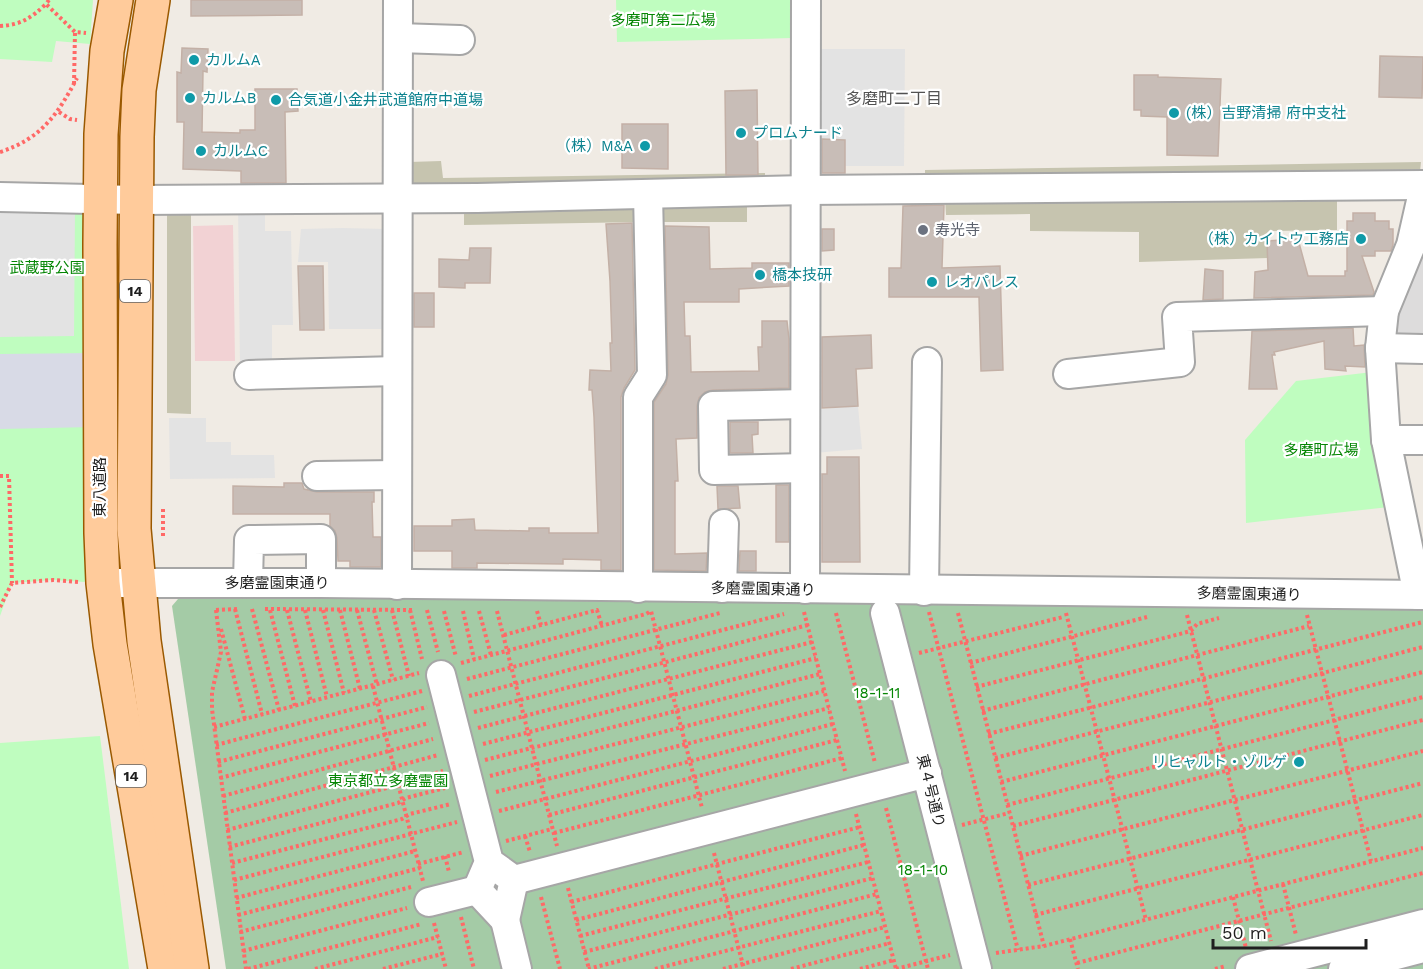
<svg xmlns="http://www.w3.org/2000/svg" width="1423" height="969" font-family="'Work Sans','Noto Sans JP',sans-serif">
<rect width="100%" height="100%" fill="#f0ebe4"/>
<path fill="#dddcdc" d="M1419,255L1423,256V341H1390L1395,312Z"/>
<path fill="#f2d2d4" d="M233,225L235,361H195L193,226Z"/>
<g fill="#c6c4af">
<path d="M441,161L443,178L765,173V183L410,187L409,162Z"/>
<path d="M1421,162L1420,172L925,182V170Z"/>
<path d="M1337,196V230L1269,231L1268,258L1139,262V232L1030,231V214L946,215L945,198Z"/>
<path d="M747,202V222H659V208L665,203Z"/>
<path d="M464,205H641L643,222L464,225Z"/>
<path d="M167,206H191V414L167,413Z"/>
</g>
<path fill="#a4cba6" d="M184,592L1423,603V969H226L172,606Z"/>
<g fill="#bffdbf">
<path d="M0,0H93L90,44L56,41L52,62L0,59Z"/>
<path d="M616,0H791L792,38L617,42Z"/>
<path d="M0,201L96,207V577L84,582L53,580L12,583L0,616Z"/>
<path d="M1381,371L1389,507L1246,523L1245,440L1296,381Z"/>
<path d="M100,736L129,969H0V743Z"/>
</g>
<g fill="#e3e3e3">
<path d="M814,49H905L904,166H845V140H813Z"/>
<path d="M265,203V231H291L293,325H272V365L240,366L238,204Z"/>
<path d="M0,210L75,212L74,336L0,337Z"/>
<path d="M342,228L387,229L390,329H329L328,262H298L301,229Z"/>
<path d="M858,406L862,449L814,453L810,410Z"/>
<path d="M169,418H206V442H231V455H274L275,478L170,479Z"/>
</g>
<path fill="#d8dae6" d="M93,353V427L0,429V354Z"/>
<g fill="#c8bdb7" stroke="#c3b0a6" stroke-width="1.5">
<path d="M191,0H302V15L191,16Z"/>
<path d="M182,48L208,49L207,72L203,71L202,132L240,133V130H255V89H297L298,111L285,112L286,183H241V171L183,169L184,122H177V72L181,73Z"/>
<path d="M1380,56L1423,57L1422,98L1379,97Z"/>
<path d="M1134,75H1158V77L1221,79L1218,156L1167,155V117L1141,116V110H1134Z"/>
<path d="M757,90L758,175H726L725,91Z"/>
<path d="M622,124H668V169L622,168Z"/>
<path d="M822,139L845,140V173H822Z"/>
<path d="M944,205L942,268L1000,266L1003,370L981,371L979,297H889V268H901L903,206Z"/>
<path d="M1353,213H1375V221H1389V229H1393V245L1391,251H1375V256H1362L1374,292L1373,295L1254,298L1255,272L1268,270L1267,241L1298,239L1308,276H1345V271H1347V221H1353Z"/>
<path d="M632,223L635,370L624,388L621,397V570H601V560L563,559V564L477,563V568H452V551H414V526H452V520L474,519L475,530L529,531V528H549V533H598L594,417L592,390H589L590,370L611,371L610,343H612L610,281L606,224Z"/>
<path d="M665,226L709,227L710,269L752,268V263H789V286L739,289V302H684L685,336H690L691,372L759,371L758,347H762V321H787L789,339V388L713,390L705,392L699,398L697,406V438L676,439L678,481H675V554L707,553L706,571L654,570V402L666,384L668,375Z"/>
<path d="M822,229H834V250L822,251Z"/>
<path d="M470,248H491L490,283H465V288L439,287V259L469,260Z"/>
<path d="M298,266H323L324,330H300Z"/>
<path d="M1205,269L1223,271V299L1203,300Z"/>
<rect x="414" y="293" width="20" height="34"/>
<path d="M1353,328L1354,346L1364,345L1365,367L1345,366L1346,371L1325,369L1324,341L1274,352L1275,355H1272L1277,389H1249L1252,331Z"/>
<path d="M871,335L872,368L856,369L858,406L822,408V337Z"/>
<path d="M730,422H758V434L752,435L753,453H730Z"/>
<path d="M827,457H859L860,562H822V474H827Z"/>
<path d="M284,483H302L304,489L317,492H374V502H372L373,537H381V567H350V561H338L337,538L335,531L330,526V514H233V486L284,487Z"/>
<rect x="776" y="485" width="13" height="57"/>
<path d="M717,486H738L740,508L718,509Z"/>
<path d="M740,551H756V571H739Z"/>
</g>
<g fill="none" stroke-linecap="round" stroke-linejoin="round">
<defs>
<g id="minor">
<path d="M398,38L460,40"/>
<path d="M0,197L136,200L477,198L806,190L1423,185"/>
<path d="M1380,348L1423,349"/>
<path d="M1068,374L1180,362L1177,317L1384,311"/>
<path d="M249,375L397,371"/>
<path d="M804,404L713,406L714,470L805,468"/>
<path d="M1386,440H1423"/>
<path d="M317,476L397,475"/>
<path d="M103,583H321L1423,595"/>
<path d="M248,583L249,540L321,539V583"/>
<path d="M397,585L398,0"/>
<path d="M638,588V397L652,375L648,194"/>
<path d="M722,588L724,524"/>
<path d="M805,589L806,0"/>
<path d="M924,591L927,362"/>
<path d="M1418,595L1386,440L1380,348L1384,311L1411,245L1423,192"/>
<path d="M885,613L977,969"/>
<path d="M441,675L489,862L514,880L505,920L477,890L489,862"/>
<path d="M514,880L927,773"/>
<path d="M429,902L477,890"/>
<path d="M505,920L517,969"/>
<path d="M1250,969L1423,924"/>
<path d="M1343,969L1423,948"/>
</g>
<g id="major">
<path d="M116,0L107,51L101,134L100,244L101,533L103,583L110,644L165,969"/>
<path d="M153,0L139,90L137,137L134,529L144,641L192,969"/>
</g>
</defs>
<use href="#minor" stroke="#a6a6a6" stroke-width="32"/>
<use href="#major" stroke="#9a5900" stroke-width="36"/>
<g stroke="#ff6967" stroke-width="4" stroke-dasharray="3 3" stroke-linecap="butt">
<path d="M49,0L46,4L75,32L86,33"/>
<path d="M0,26C21,25 31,18 46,4"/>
<path d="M74,84L75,32"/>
<path d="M59,112L70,119L77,120"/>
<path d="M0,152C41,139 58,114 77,78"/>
<path d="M0,476H9L12,583"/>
<path d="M163,509V537"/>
<path d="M0,607L12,583L53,580L79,582"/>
<path d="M235,609L262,714"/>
<path d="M252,609L279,710"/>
<path d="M265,609L414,610"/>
<path d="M216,610L237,609"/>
<path d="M216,610L221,652L212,692V709L246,969"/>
<path d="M270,610L295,706"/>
<path d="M287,610L311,702"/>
<path d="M305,610L327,697"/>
<path d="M323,610L344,693"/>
<path d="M340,610L360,689"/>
<path d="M357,610L377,685"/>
<path d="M374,610L393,680"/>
<path d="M392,610L409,676"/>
<path d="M410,610L422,659"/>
<path d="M427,610L438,652"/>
<path d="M444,611L456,657"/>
<path d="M463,611L474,659"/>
<path d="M479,611L491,655"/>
<path d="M497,611L557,846"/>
<path d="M537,611L541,625"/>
<path d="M804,612L845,771"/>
<path d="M929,612L1018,950"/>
<path d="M836,613L875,763"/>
<path d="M958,613L1044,946"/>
<path d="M1066,613L1146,920"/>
<path d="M1187,615L1271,941"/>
<path d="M1307,615L1371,861"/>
<path d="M221,629L245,719"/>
<path d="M504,635L597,610L602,626"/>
<path d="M919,653L1063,617"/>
<path d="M461,663L646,614L651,611L702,808"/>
<path d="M970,663L1147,617"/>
<path d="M467,679L720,613"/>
<path d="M373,686L423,881"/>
<path d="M976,687L1191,631L1197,624L1219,618"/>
<path d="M469,696L784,614"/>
<path d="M982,711L1309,626"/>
<path d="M474,712L808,625"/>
<path d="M214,727L419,673"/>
<path d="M478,728L812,642"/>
<path d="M988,734L1423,622"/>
<path d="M483,744L816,658"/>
<path d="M216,745L422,691"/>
<path d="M995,758L1423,647"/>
<path d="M485,760L820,674"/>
<path d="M218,762L427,707"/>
<path d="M490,776L824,691"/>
<path d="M220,778L429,723"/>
<path d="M1001,782L1423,672"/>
<path d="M496,792L829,708"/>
<path d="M223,796L433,739"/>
<path d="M1007,805L1423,697"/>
<path d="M886,808L928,969"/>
<path d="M499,811L833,724"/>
<path d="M225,813L438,755"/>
<path d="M856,814L896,969"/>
<path d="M549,815L837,740"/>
<path d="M962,825L1009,813"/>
<path d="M1013,826L1423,720"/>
<path d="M227,830L394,786L402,782L443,771"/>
<path d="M554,833L842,758"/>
<path d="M525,836L530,852"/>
<path d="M506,841L552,829"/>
<path d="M229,847L398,803L406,798L445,788"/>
<path d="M714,853L744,969"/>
<path d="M445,856L449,872"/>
<path d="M1020,856L1423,751"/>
<path d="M232,863L402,819L410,814L451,804"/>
<path d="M418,864L464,852"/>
<path d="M234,880L457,822"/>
<path d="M1283,884L1296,935"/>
<path d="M1028,885L1423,783"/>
<path d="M568,888L589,969"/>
<path d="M541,897L560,969"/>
<path d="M1233,897L1246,948"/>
<path d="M236,898L415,851"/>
<path d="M571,902L860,827"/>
<path d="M238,915L420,868"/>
<path d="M1035,915L1423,815"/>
<path d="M461,917L474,969"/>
<path d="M576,920L864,845"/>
<path d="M434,923L446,969"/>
<path d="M240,932L411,887"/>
<path d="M580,936L868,862"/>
<path d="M1070,939L1078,969"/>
<path d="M243,951L407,908"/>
<path d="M584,952L873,878"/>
<path d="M996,953L1044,946L1423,848"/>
<path d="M1077,963L1423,873"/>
<path d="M248,969L422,924"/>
<path d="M315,969L438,937"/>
<path d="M383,969L442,954"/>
<path d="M588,969L877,894"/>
<path d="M655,969L881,911"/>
<path d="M723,969L885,927"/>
<path d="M791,969L890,943"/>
<path d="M860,969L894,960"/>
<path d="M896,969L950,955"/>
<path d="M1215,969L1226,966"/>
</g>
<use href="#minor" stroke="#fff" stroke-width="28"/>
<use href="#major" stroke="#ffcb9b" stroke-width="33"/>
</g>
<g fill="#0f9aa8" stroke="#fff" stroke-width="2">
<circle cx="194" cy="60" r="6"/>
<circle cx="190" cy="98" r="6"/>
<circle cx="276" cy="100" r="6"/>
<circle cx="1174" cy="113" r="6"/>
<circle cx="741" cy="133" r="6"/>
<circle cx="645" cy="146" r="6"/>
<circle cx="201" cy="151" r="6"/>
<circle cx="1361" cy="239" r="6"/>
<circle cx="760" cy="275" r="6"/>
<circle cx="932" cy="282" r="6"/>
<circle cx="1299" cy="762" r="6"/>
</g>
<circle fill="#6b7280" stroke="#fff" stroke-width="2" cx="923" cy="230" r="6"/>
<g text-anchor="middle" stroke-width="4.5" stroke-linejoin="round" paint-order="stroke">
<g fill="#fff" stroke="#626262" stroke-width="1.5">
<rect x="120" y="280" width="30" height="22" rx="4.5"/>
<rect x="116" y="765" width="30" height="22" rx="4.5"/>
</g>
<g font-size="14" font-weight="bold" fill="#1f1f1f">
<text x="135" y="296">14</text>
<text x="131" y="781">14</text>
</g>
<g font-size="15" fill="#058604" stroke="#fff">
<text x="663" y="25">多磨町第二広場</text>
<text x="47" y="273">武蔵野公園</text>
<text x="1321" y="455">多磨町広場</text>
<text x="877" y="698">18-1-11</text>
<text x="388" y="786">東京都立多磨霊園</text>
<text x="923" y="875">18-1-10</text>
</g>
<g font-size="15" fill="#0d838f" stroke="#fff" text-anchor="start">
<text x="206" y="65">カルムA</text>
<text x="202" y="103">カルムB</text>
<text x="288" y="105">合気道小金井武道館府中道場</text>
<text x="1186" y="118">(株）吉野清掃 府中支社</text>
<text x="753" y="138">プロムナード</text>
<text x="633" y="151" text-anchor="end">（株）M&amp;A</text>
<text x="213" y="156">カルムC</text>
<text x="1349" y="244" text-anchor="end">（株）カイトウ工務店</text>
<text x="772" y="280">橋本技研</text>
<text x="944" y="287">レオパレス</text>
<text x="1287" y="767" text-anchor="end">リヒャルト・ゾルゲ</text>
</g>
<g font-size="15" fill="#5b616d" stroke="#fff" text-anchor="start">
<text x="935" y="235">寿光寺</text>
</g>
<g font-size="15" fill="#1f1f1f" stroke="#fff">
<text transform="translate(100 487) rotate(-90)" y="5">東八道路</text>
<text x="277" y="588">多磨霊園東通り</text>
<text transform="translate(763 589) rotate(1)" y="5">多磨霊園東通り</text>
<text transform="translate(1249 594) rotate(1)" y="5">多磨霊園東通り</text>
<text transform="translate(931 791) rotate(76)" y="5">東４号通り</text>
</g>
<g font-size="16" fill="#525252" stroke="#fff">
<text x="894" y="104">多磨町二丁目</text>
</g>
</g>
<path d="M1213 939v9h153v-9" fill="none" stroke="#1f1f1f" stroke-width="3"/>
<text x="1222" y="939" font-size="18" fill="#1f1f1f" stroke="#ffffff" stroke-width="4.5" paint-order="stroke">50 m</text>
</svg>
